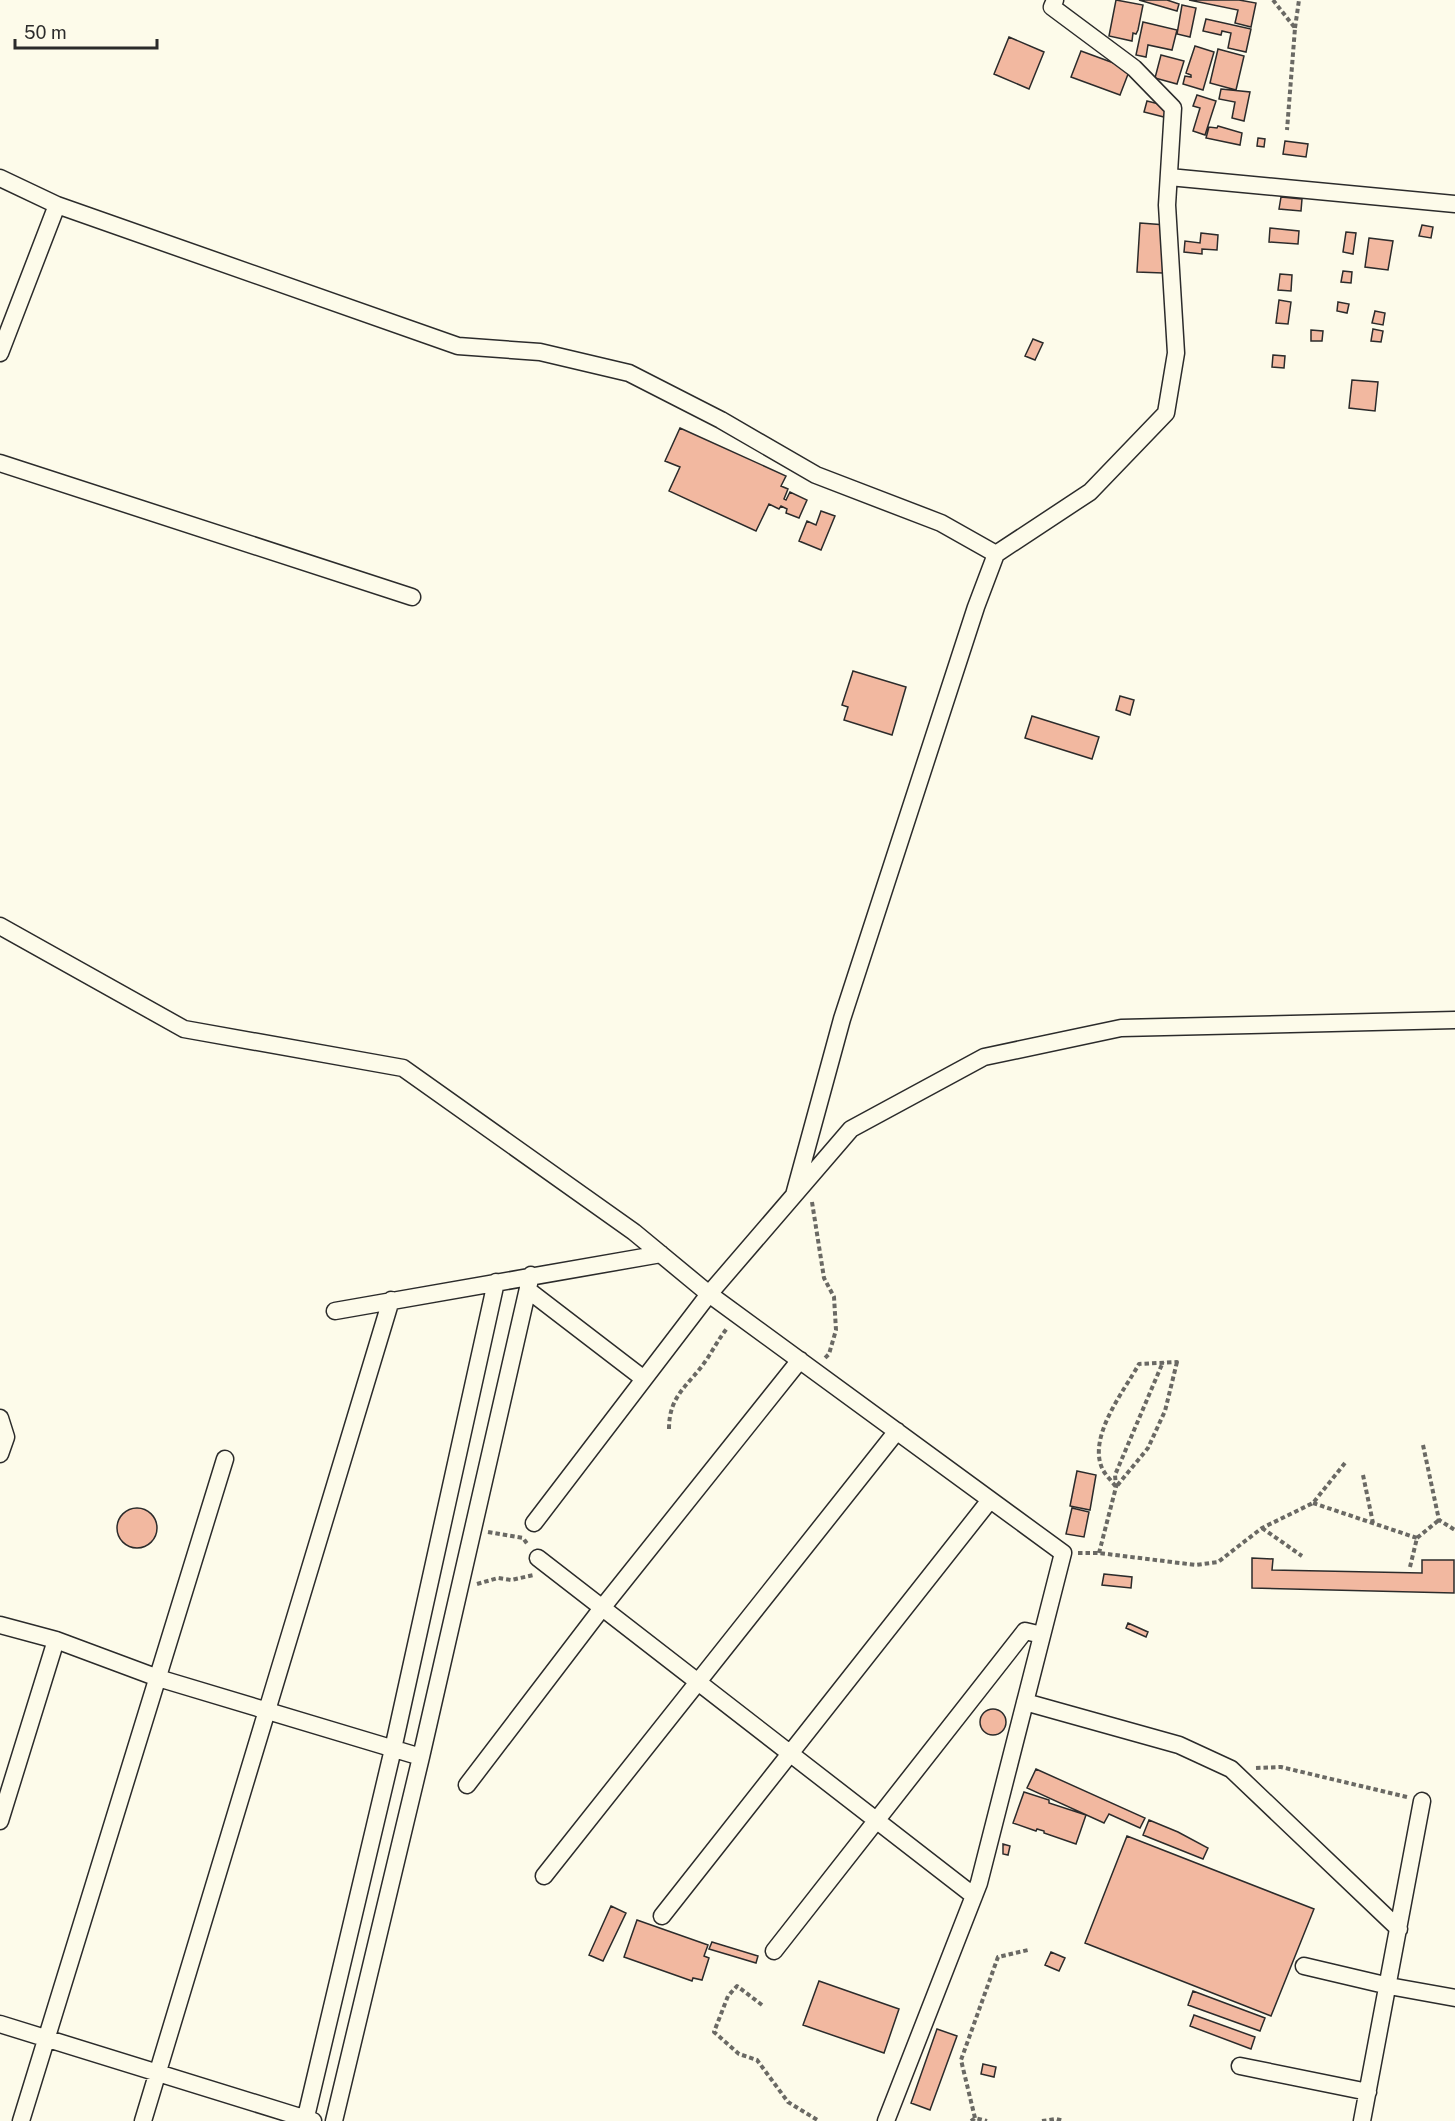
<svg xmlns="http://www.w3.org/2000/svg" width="1455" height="2121" viewBox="0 0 1455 2121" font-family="'Public Sans',sans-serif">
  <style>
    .building { fill: #f2b8a0; stroke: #2b2b2b; stroke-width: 1.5 }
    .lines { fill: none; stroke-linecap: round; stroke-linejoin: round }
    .minor-casing { stroke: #2b2b2b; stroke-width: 19 }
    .path { stroke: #6a6964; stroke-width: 4; stroke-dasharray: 4.5 3; stroke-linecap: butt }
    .minor { stroke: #fdfbea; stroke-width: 16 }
  </style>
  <rect width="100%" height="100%" fill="#fdfbea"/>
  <path class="building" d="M1116 0 1143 5 1138 30 1136 34 1133 33 1132 41 1109 36Z
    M1139 0H1167L1179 4 1177 11Z
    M1189 0H1239L1256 3 1251 27 1235 23 1238 10Z
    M1182 5 1196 8 1190 37 1177 34Z
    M1206 19 1251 29 1246 52 1228 48 1231 33 1222 31 1221 35 1203 31Z
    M1143 22 1177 30 1172 50 1148 45 1146 57 1136 55Z
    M1009 37 1044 52 1029 89 994 74Z
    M1195 46 1214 52 1203 90 1183 84 1185 76 1191 77V75L1186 73Z
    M1218 49 1244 56 1236 90 1210 83Z
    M1081 51 1130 69 1120 95 1071 77Z
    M1161 55 1184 61 1177 84 1155 78Z
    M1221 89 1250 92 1244 121 1232 118 1235 102 1219 99Z
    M1197 95 1216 101 1205 135 1193 131 1200 108 1193 106Z
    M1147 101 1167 106 1164 117 1144 112Z
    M1218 126 1242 133 1240 145 1206 138 1209 127 1217 128Z
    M1258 138 1265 139 1264 147 1257 146Z
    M1285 141 1308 144 1306 157 1283 154Z
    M1281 197 1302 199 1301 211 1279 209Z
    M1140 223 1166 225 1163 273 1137 272Z
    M1422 225 1433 227 1431 238 1419 236Z
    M1270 228 1299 231 1298 244 1269 242Z
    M1346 232 1356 233 1353 254 1343 252Z
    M1201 233 1218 235 1217 250 1202 249V254L1184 252 1185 241 1200 243Z
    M1369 238 1393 241 1388 270 1365 267Z
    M1343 271 1352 272 1351 283 1341 282Z
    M1280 274 1292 275 1291 291 1278 290Z
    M1279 300 1291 302 1288 324 1276 323Z
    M1338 302 1349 304 1347 313 1337 311Z
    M1375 311 1385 313 1383 325 1372 323Z
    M1373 329 1383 331 1381 342 1371 341Z
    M1311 330 1323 331 1322 341H1311Z
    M1033 339 1043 343 1035 360 1025 356Z
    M1273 355 1285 356 1284 368 1272 367Z
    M1352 380 1378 382 1375 411 1349 408Z
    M680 428 786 476 781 486 788 489 784 499 786 500 790 492 807 500 799 518 786 513 787 509 781 506 779 509 769 504 756 531 669 491 680 467 665 461Z
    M821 511 835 516 821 550 799 541 807 521 816 525Z
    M853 671 906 687 892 735 844 720 848 707 842 705Z
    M1120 696 1134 700 1130 715 1116 710Z
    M1032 716 1099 737 1092 759 1025 738Z
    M1077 1471 1096 1475 1090 1510 1070 1506Z
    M1072 1508 1089 1512 1084 1537 1066 1534Z
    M117 1528a20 20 0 1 1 40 0a20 20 0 1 1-40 0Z
    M1252 1558 1273 1559 1272 1570 1422 1573V1560H1454V1593L1252 1588Z
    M1104 1574 1132 1577 1131 1588 1102 1585Z
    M1128 1623 1148 1632 1146 1637 1126 1628Z
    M980 1722a13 13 0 1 1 26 0a13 13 0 1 1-26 0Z
    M1036 1769 1145 1818 1140 1828 1109 1814 1104 1823 1027 1788Z
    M1024 1792 1049 1800V1803L1086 1815 1076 1844 1044 1833V1831L1037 1829 1036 1831 1013 1823Z
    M1149 1820 1178 1832 1208 1848 1203 1859 1143 1835Z
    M1127 1836 1314 1909 1271 2016 1085 1943Z
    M1003 1844 1010 1846 1008 1855 1003 1854Z
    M611 1906 626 1913 603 1961 589 1955Z
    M637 1920 708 1945 704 1956 709 1958 702 1980 693 1978 692 1981 624 1957Z
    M712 1942 758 1956 756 1963 709 1949Z
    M1051 1952 1065 1958 1059 1971 1045 1965Z
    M819 1981 899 2009 884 2053 803 2025Z
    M1193 1991 1265 2018 1260 2031 1188 2005Z
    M1194 2015 1255 2037 1251 2049 1190 2026Z
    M937 2029 957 2036 930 2110 911 2103Z
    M983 2064 996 2067 994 2077 981 2074Z"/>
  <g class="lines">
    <g class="minor-casing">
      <path id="minor" d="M1169 177 1455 204
        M0 178 57 205
        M0 353 57 205 458 346 540 352 629 373 721 420 816 475 941 523 996 554
        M0 463 412 597
        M0 926 184 1029 403 1068 634 1232 709 1294 1063 1553 979 1883 886 2121
        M794 1195 842 1019 976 607 996 554 1090 492 1166 413 1176 353 1167 205 1173 108 1134 68 1052 7 1055 0
        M528 1290 644 1379
        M335 1311 661 1254
        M0 1418 6 1437 0 1454
        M534 1523 709 1294 851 1129 984 1057 1121 1028 1455 1020
        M538 1558 974 1896
        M0 1625 56 1640 158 1678 421 1757
        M1025 1702 1179 1745 1231 1769 1399 1929
        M467 1785 602 1608 800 1360
        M0 1821 56 1640
        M544 1876 897 1431
        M662 1916 990 1500
        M774 1951 1025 1631 1042 1635
        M1304 1966 1389 1986 1455 1998
        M0 2024 313 2121
        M1240 2066 1368 2092
        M21 2121 225 1459
        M143 2121 391 1300
        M305 2121 393 1749 496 1282
        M334 2121 421 1757 531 1275
        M1362 2121 1422 1801"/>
    </g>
    <path class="path" d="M1273 0 1295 28 1287 130
      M1295 28 1299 0
      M812 1202 824 1278 834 1297 836 1330 829 1354 824 1359
      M1177 1362 1165 1411 1148 1448 1116 1487C1112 1481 1105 1475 1102 1468 1088 1436 1124 1391 1139 1364Z
      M669 1429C669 1394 689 1386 707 1359 714 1348 720 1337 728 1327
      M1423 1445 1439 1520 1455 1530
      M1363 1475 1373 1523
      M1313 1503 1417 1538
      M1262 1528 1302 1556
      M488 1532 523 1538 528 1545
      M1078 1553H1099L1196 1565 1218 1562 1262 1528 1313 1503 1345 1463
      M1099 1553 1116 1487 1115 1475 1163 1362
      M1410 1567 1417 1538 1439 1520
      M477 1584 498 1578 511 1580 534 1575
      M1256 1768 1281 1767 1407 1797
      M762 2005 737 1986 728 1996 714 2032 739 2054 757 2060 788 2102 819 2121
      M975 2118 961 2060 998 1957 1028 1950
      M971 2121 975 2118 987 2121
      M1042 2121 1056 2119 1064 2121"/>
    <use href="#minor" class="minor"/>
  </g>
  <path d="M15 39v9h142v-9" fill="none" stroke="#2b2b2b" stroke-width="3"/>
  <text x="24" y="39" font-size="18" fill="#2b2b2b" stroke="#fdfbea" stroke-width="4.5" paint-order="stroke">50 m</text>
</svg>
